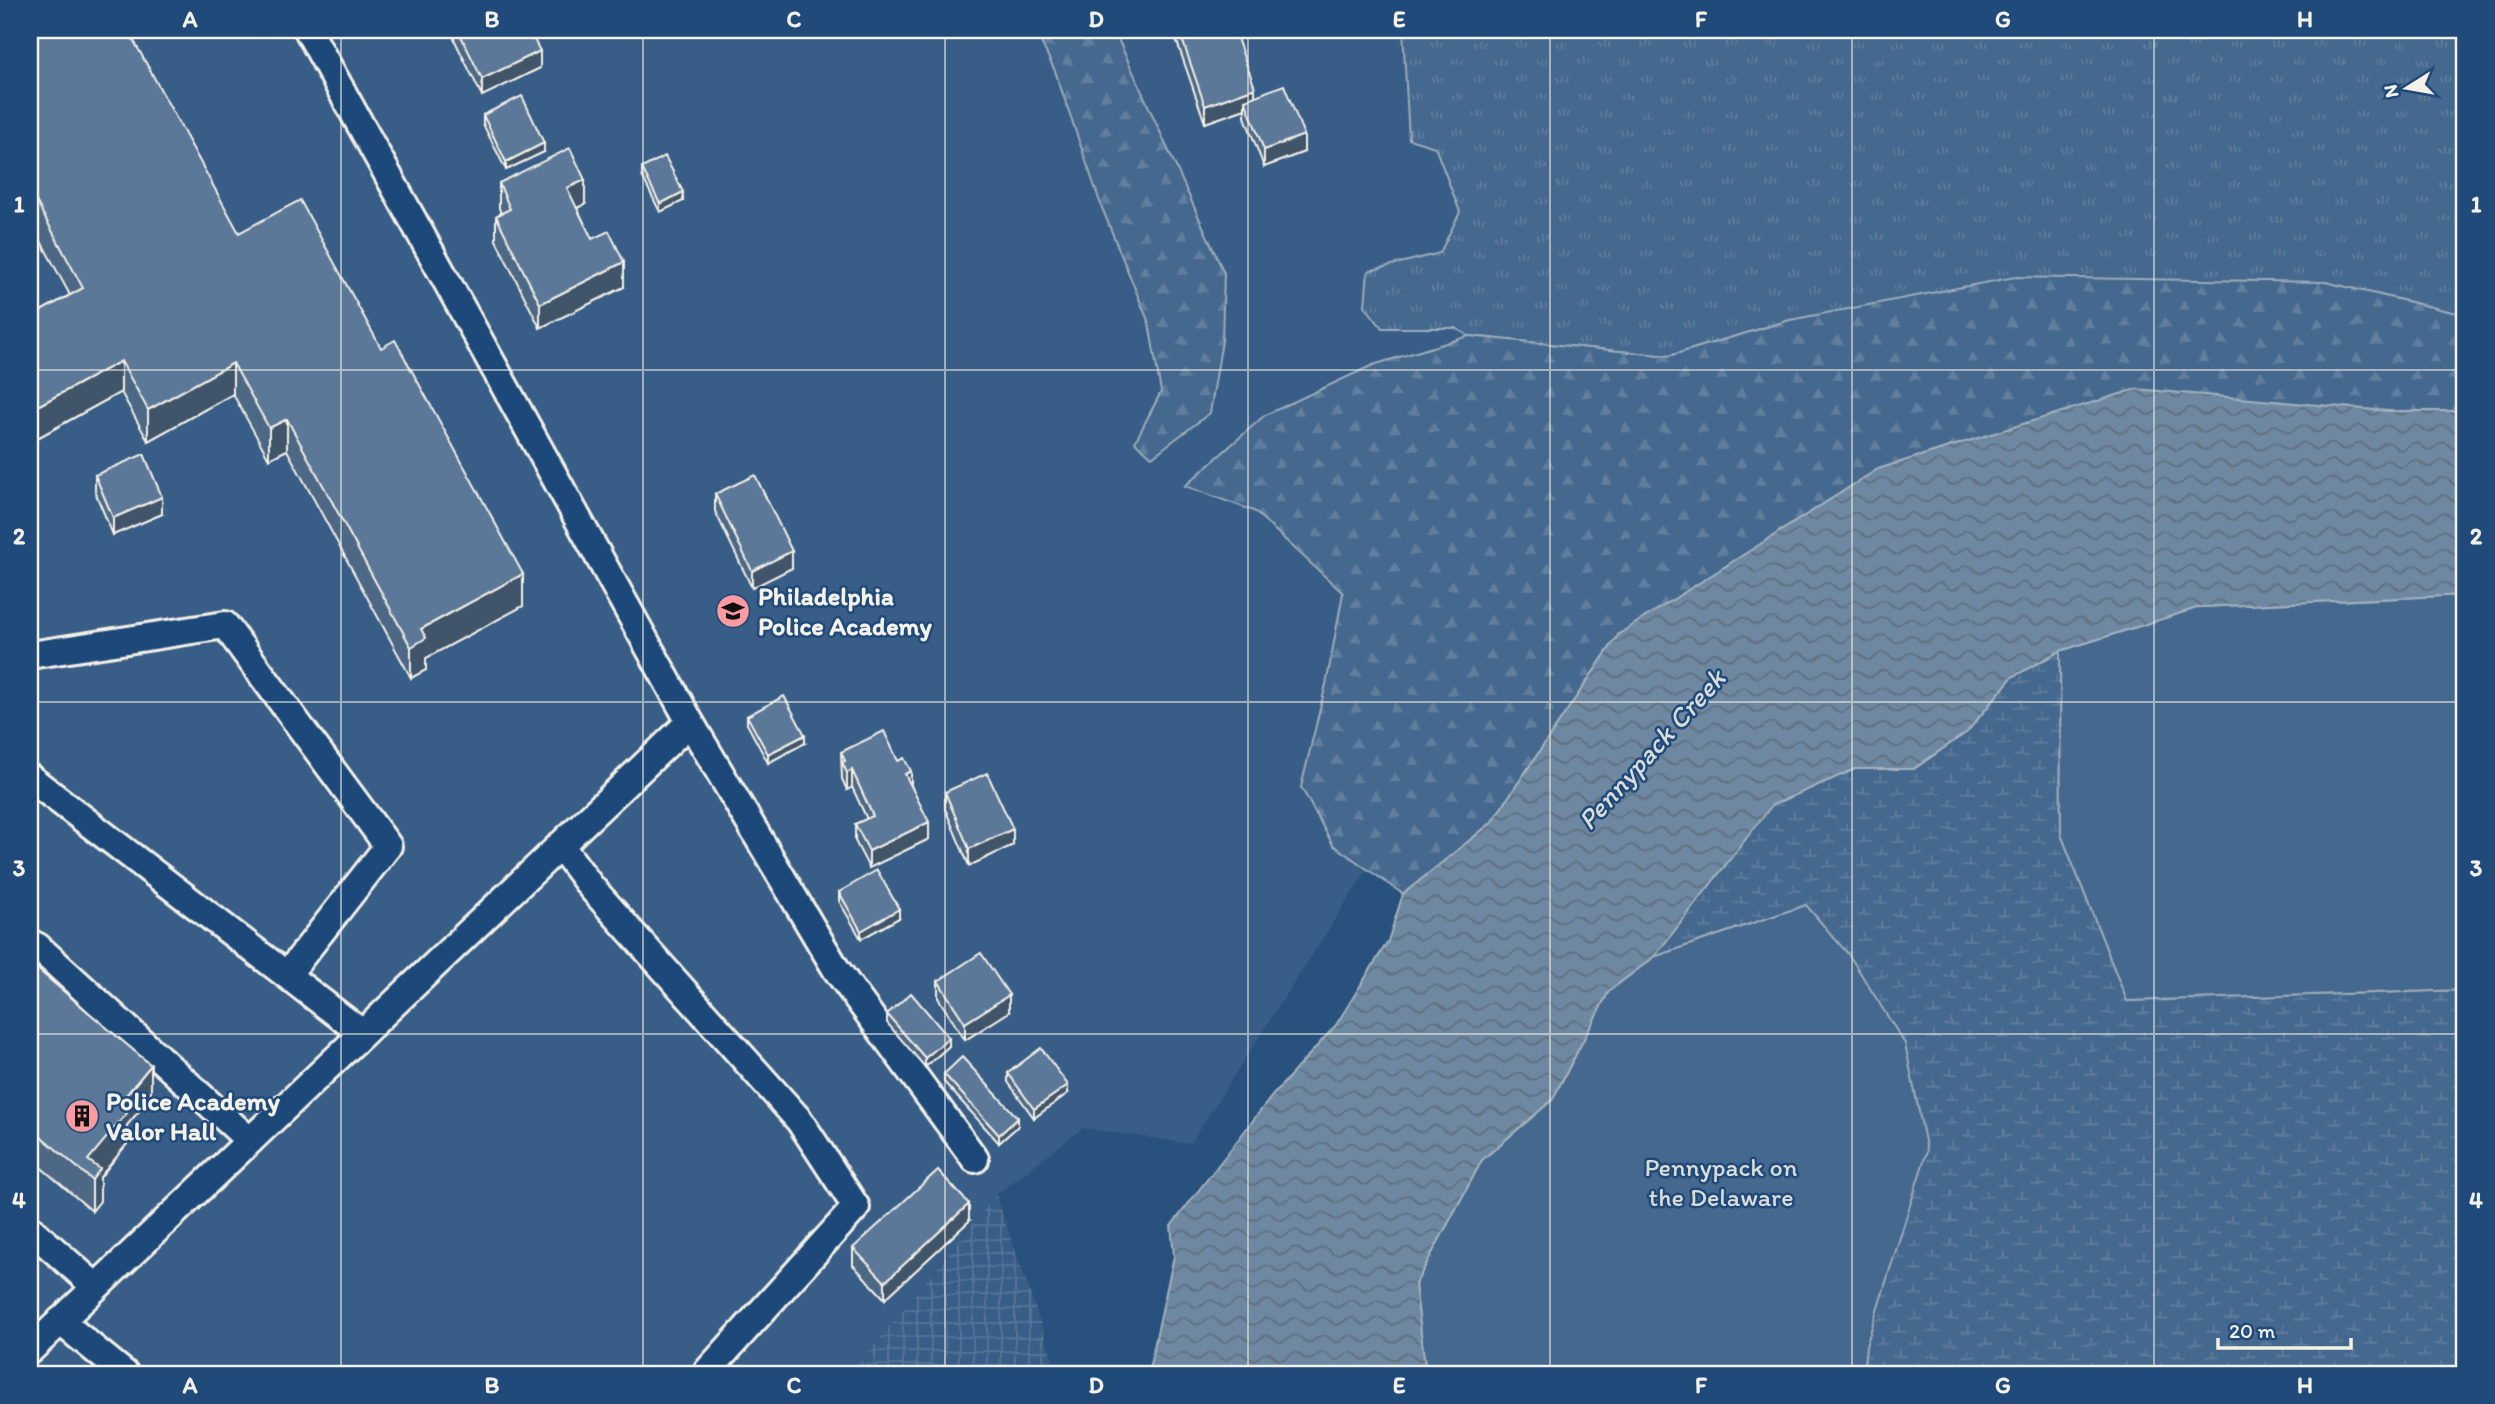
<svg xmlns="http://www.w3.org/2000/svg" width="2495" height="1404" viewBox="0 0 2495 1404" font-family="Itim,sans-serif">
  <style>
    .built { fill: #375d86 }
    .industrial { fill: url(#industrial-grid) }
    .grass { fill: url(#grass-tufts); stroke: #9cacbb; stroke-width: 2 }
    .forest { fill: url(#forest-firs); stroke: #9cacbb; stroke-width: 2 }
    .wetland { fill: url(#wetland-marsh); stroke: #9cacbb; stroke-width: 2 }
    .park { fill: #45688e; stroke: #9cacbb; stroke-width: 2 }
    .water { fill: url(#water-waves); stroke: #a4b2be; stroke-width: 2 }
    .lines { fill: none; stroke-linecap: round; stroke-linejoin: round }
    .lane-casing { stroke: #f4f1e8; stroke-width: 32 }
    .lane { stroke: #1f4a7a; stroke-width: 26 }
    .wall { fill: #4e6784; stroke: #f4f1e8; stroke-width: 2 }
    .shaded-wall { fill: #40546b; stroke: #f4f1e8; stroke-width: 2 }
    .building { fill: #5b7899; stroke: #f4f1e8; stroke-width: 2 }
    .grid { fill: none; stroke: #f4f1e8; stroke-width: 2; stroke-opacity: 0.55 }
    .labels { text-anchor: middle; stroke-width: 5; stroke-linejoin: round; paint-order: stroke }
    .poi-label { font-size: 26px; font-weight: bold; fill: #f4f1e8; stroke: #1f4a7a; text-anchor: start }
    .park-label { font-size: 26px; fill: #dadcda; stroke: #1f4a7a }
    .water-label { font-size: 28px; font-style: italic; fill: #d9dcda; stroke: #1f4a7a }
    .neatline { fill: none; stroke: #f4f1e8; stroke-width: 2.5 }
    .grid-label { font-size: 23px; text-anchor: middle; font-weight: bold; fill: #f4f1e8 }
  </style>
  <defs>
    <pattern id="industrial-grid" width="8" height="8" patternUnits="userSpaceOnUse" patternTransform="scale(1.75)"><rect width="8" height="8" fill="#375d86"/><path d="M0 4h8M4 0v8" fill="none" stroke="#557597"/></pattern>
    <pattern id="grass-tufts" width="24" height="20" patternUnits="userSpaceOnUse" patternTransform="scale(1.75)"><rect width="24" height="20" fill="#45688e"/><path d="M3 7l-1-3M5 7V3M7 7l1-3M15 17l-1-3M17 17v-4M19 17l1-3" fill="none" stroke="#607e9e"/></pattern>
    <pattern id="forest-firs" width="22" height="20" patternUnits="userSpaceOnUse" patternTransform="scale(1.75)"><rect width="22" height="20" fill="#45688e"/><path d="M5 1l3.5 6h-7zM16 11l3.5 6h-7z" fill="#607e9e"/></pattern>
    <pattern id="wetland-marsh" width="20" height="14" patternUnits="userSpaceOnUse" patternTransform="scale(1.75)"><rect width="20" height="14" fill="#45688e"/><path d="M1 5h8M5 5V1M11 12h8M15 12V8" fill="none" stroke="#607e9e"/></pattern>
    <pattern id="water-waves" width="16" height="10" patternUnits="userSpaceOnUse" patternTransform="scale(1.75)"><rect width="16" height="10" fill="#6e88a2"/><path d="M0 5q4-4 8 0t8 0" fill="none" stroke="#5f6e7d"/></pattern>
  </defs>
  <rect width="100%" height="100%" fill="#28517e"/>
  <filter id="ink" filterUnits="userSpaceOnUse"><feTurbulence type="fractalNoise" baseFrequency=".0143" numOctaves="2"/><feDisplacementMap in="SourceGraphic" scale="14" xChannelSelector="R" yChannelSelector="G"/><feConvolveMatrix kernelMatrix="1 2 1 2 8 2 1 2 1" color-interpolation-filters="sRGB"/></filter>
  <g filter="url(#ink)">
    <path class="built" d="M30 30H257L262 38 282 30H1608L1696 390 1427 777 1190 1144 1083 1128 996 1195 851 1374H30Z"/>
    <path class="industrial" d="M996 1195 1058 1374H851Z"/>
    <path class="grass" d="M1403 30H2465V315L2325 282 1790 320 1669 356 1469 336 1455 328H1382L1365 306 1368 271 1440 253 1460 212 1435 147 1409 139Z"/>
    <path class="forest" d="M1035 30H1114L1224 273 1222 341 1210 413 1152 457 1135 442 1161 392 1149 323 1102 208 1055 71Z
      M2015 277 2325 282 2465 315V411H2388L1619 634 1491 823 1403 894 1333 845 1301 787 1327 680 1343 593 1254 511 1185 486 1265 415 1373 365 1469 336 1669 356 1790 320Z"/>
    <path class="wetland" d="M2060 651 2061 834 2127 1001 2465 990V1374H1863L1866 1346 1806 905 1654 957 1772 805 1855 769H1914L1967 732 2012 677Z"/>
    <path class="park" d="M2465 595V990L2127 1001 2061 834 2060 651 2200 607Z
      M1806 905 1849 955 1905 1044 1927 1151 1866 1346 1863 1374H1426L1415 1285 1482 1160 1552 1100 1609 991 1654 957Z"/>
    <path class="water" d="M2136 389 2388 411H2465V595L2200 607 2060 651 2012 677 1967 732 1913 769H1855L1772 805 1654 957 1609 991 1552 1100 1482 1160 1415 1285 1426 1374H1148L1174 1256 1171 1226 1272 1096 1336 1025 1388 941 1403 894 1491 823 1619 634 1878 469Z"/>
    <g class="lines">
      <g class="lane-casing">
        <path id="lane" d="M308 30 690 722 836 969 975 1159
          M30 655 225 625 388 846 287 975
          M30 778 362 1033
          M560 845 591 887 799 1120 856 1207 705 1374
          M30 943 38 947 250 1141
          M30 1229 96 1287
          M60 1321 125 1374
          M30 1350 690 722"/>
      </g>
      <use href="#lane" class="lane"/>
    </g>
    <path class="wall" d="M30 30 239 233 523 606 426 658V670L411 678 287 450 269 459 233 394 148 441 121 392 30 442V317L70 295 30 221Z
      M454 30H529L540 68 482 96 454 39Z
      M1173 30H1234L1255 96 1304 152 1264 167 1245 117V109L1205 123Z
      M483 115 544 152 506 170 483 124Z
      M642 168 683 201 660 212 642 176Z
      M499 183 585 204 577 208 592 239 624 287 540 328 496 240V216L501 213 499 208Z
      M95 475 162 514 113 535 95 492Z
      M715 494 792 568 752 588 715 511Z
      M747 716 805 743 768 763 747 724Z
      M841 752 898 761 911 785 929 839 869 868 855 841V824L867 819 852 787 847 790 842 779Z
      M945 792 1013 845 969 866 945 809Z
      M839 892 899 918 861 939 839 901Z
      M30 963 151 1097 127 1125V1144L100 1177V1201L92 1211 30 1158Z
      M938 981 1009 1012 965 1040 938 998Z
      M887 1014 949 1046 925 1067 887 1023Z
      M1008 1073 1068 1093 1034 1118 1008 1082Z
      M944 1074 1018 1126 999 1143 944 1082Z
      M969 1221 885 1299 853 1265V1248Z"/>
    <path class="shaded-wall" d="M540 51V68L482 96V79Z
      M1255 88V105L1245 100V109L1205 123V106Z
      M1304 135V152L1264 167V150Z
      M544 143V152L506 170V162Z
      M585 180V204L567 213V188Z
      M683 192V201L660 212V204Z
      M624 262V287L540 328V304Z
      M121 361V392L30 442V410Z
      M233 363V394L148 441V410Z
      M287 419V450L269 459V428Z
      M162 497V514L113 535V518Z
      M792 551V568L752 588V571Z
      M523 574V606L426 658V670L411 678V647L421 629Z
      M805 735V743L768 763V754Z
      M852 770V787L847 790V773Z
      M911 771V788L905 774Z
      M929 822V839L869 868V851Z
      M1013 829V845L969 866V849Z
      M899 909V918L861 939V931Z
      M1009 995V1012L965 1040V1023Z
      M949 1038V1046L925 1067V1058Z
      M151 1065V1097L127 1125V1144L100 1177V1201L92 1211V1180L88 1160 118 1105Z
      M1068 1085V1093L1034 1118V1109Z
      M1018 1118V1126L999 1143V1135Z
      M969 1204V1221L885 1299V1282Z"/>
    <path class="building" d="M30 30H128L239 233 300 200 381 348 395 340 523 574 421 629 426 638 411 647 287 419 269 428 233 363 148 410 121 361 30 410V317L83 288 30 190Z
      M458 30H529L540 51 482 79Z
      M1179 30H1234L1255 88 1205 106Z
      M1284 85 1304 135 1264 150 1245 100Z
      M522 96 544 143 506 162 483 115Z
      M570 148 585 180 567 188 592 239 609 231 624 262 540 304 496 216 510 209 499 183Z
      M665 156 683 192 660 204 642 168Z
      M144 454 162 497 113 518 95 475Z
      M755 475 792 551 752 571 715 494Z
      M784 696 805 735 768 754 747 716Z
      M884 731 898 761 904 758 911 771 905 774 929 822 869 851 855 824 873 816 852 770 847 773 842 762 845 761 841 752Z
      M987 773 1013 829 969 849 945 792Z
      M877 870 899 909 861 931 839 892Z
      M981 953 1009 995 965 1023 938 981Z
      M30 963 151 1065 118 1105 127 1113 88 1160 100 1169 92 1180 30 1127Z
      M911 993 949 1038 925 1058 887 1014Z
      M1041 1048 1068 1085 1034 1109 1008 1073Z
      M962 1057 1018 1118 999 1135 944 1074Z
      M938 1170 969 1204 885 1282 853 1248Z"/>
  </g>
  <path class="grid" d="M341 30V1374M643 30V1374M945 30V1374M1248 30V1374M1550 30V1374M1852 30V1374M2154 30V1374M30 370H2465M30 702H2465M30 1034H2465"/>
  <defs>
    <g id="university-disc" transform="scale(1.75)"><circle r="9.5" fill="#ff9aa2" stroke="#1f4a7a"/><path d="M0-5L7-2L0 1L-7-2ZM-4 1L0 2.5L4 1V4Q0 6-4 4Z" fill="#111"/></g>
    <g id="building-disc" transform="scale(1.75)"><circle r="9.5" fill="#ff9aa2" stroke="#1f4a7a"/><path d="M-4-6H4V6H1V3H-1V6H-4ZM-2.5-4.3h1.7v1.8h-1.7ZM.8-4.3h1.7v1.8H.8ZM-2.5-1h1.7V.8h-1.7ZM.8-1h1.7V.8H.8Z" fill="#111"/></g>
  </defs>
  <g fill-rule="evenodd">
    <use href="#university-disc" x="733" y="611"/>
    <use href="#building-disc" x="82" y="1116"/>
  </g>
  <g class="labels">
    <g class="poi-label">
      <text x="758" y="605">Philadelphia<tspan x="758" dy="30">Police Academy</tspan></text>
      <text x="106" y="1110">Police Academy<tspan x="106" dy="30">Valor Hall</tspan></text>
    </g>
    <g class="park-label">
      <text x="1721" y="1176">Pennypack on<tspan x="1721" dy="30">the Delaware</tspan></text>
    </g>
    <g class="water-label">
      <text transform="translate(1651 749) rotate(-48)" y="10">Pennypack Creek</text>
    </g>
  </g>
  <rect width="2495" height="1404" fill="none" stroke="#1f4a7a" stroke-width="77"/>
  <g transform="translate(2407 88) rotate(259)" stroke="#1f4a7a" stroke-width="5" paint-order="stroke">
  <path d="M0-5L12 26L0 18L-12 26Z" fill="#f4f1e8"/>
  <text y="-10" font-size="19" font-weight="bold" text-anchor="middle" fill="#f4f1e8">N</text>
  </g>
  <path d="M2218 1338v10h133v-10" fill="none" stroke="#f4f1e8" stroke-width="3.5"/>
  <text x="2229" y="1338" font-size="21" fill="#f4f1e8" stroke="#1f4a7a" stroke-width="5" paint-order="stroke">20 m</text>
  <rect x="38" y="38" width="2418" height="1328" class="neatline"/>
  <g class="grid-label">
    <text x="190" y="27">A</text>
    <text x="492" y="27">B</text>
    <text x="794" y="27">C</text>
    <text x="1096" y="27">D</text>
    <text x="1399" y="27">E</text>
    <text x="1701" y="27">F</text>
    <text x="2003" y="27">G</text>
    <text x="2305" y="27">H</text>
    <text x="19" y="212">1</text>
    <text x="2476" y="212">1</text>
    <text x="19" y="544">2</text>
    <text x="2476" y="544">2</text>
    <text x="19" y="876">3</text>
    <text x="2476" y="876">3</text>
    <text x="19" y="1208">4</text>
    <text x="2476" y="1208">4</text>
    <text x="190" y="1393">A</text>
    <text x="492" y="1393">B</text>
    <text x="794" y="1393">C</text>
    <text x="1096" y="1393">D</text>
    <text x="1399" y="1393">E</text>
    <text x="1701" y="1393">F</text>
    <text x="2003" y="1393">G</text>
    <text x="2305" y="1393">H</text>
  </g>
</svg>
